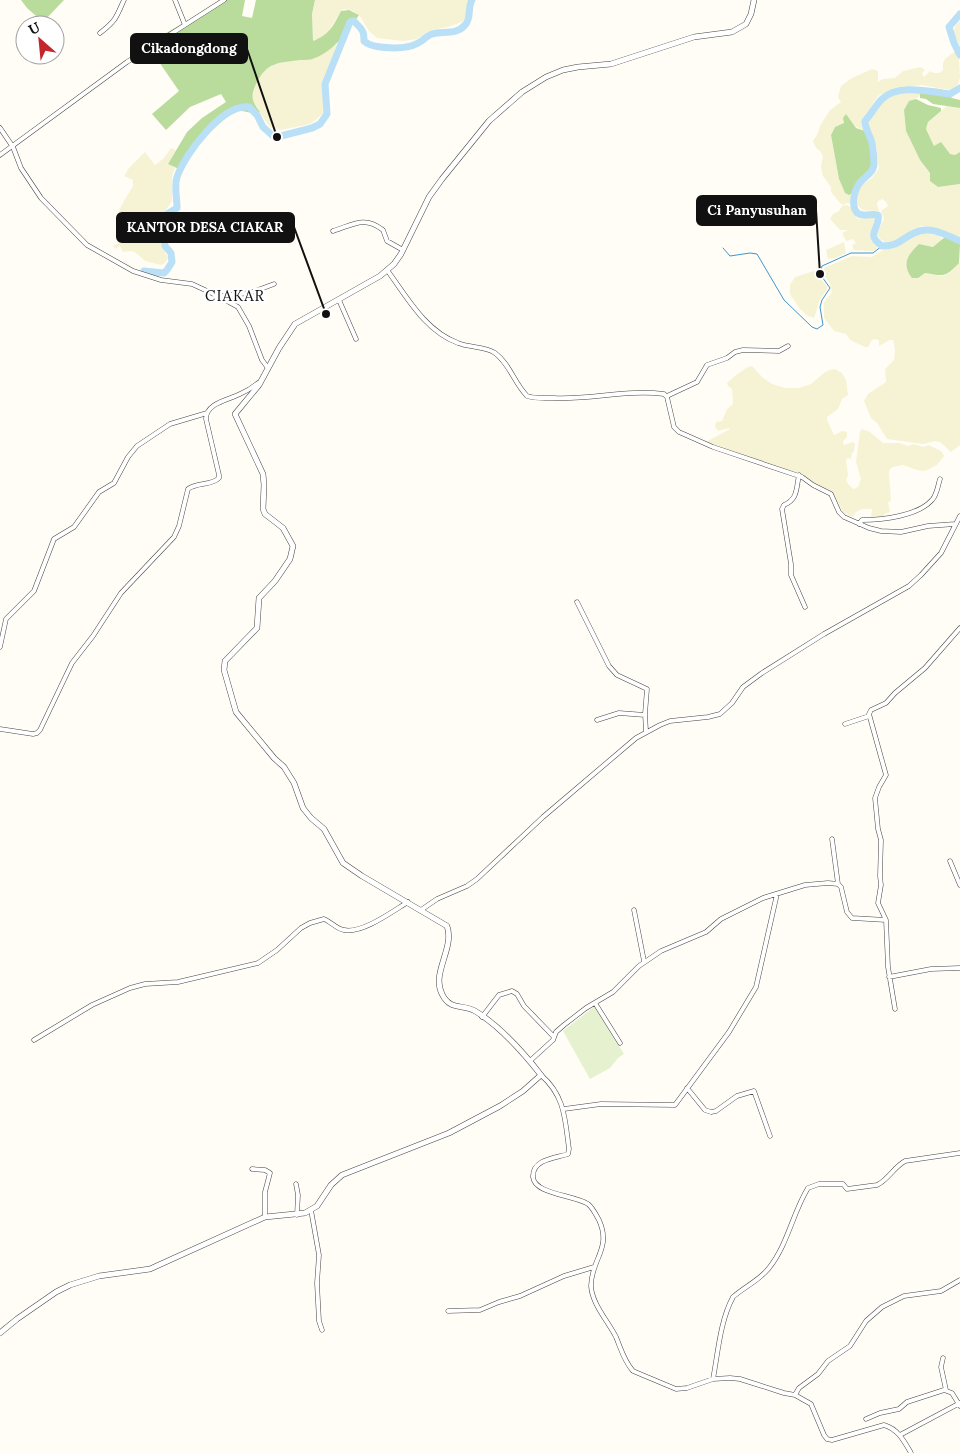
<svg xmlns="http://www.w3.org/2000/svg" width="960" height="1453" viewBox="0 0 960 1453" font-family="Lora,serif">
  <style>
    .farmland { fill: #f6f3d4 }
    .forest { fill: #b9dc9c }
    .pitch { fill: #e6f2cf }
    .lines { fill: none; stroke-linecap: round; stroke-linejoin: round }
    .stream { stroke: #3f96cf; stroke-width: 1 }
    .river { stroke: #b9e0f7; stroke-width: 7 }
    .minor-casing { stroke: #444; stroke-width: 5 }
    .tertiary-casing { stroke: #444; stroke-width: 6 }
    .minor { stroke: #fff; stroke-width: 4 }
    .tertiary { stroke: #fff; stroke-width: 5 }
    .labels { text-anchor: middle; stroke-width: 5; stroke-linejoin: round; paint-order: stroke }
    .quarter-label { font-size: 15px; letter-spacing: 1px; fill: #111; stroke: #fff }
    .leader { fill: none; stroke: #111; stroke-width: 2 }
    .callout-dot { fill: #111; stroke: #fff; stroke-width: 2 }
    .callout { fill: #111; stroke: #111; stroke-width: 2 }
    .callout-label { font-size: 14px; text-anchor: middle; font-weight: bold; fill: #fff }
  </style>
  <rect width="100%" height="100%" fill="#fffdf5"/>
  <path class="farmland" d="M315 0H469L466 17 462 22 448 27 431 30 417 39 403 41 377 38 369 31 359 15 353 11 344 9 341 11 328 32 323 36 313 41 312 14Z
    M960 21V46L953 33 956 25Z
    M337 44 325 78 323 114 310 124 301 126 280 130 270 127 253 103 251 96 254 86 264 69 275 64 325 52Z
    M954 52H957L959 59 960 77 958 84 953 89 950 90 921 85 890 90 878 96 863 118 862 124 865 131 844 121 843 124 835 127 831 135 839 179 845 193H854L853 204 846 203 844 205 840 203 831 192V187L823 176 821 166 823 156 820 151 816 148 813 141 817 135 820 126 830 110 841 102 838 97 841 86 852 78 872 69 878 71V82L883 79 895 78 903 71 921 67 925 70 922 73 924 77 930 71 934 73H939L943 70V63L945 59Z
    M918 92 921 94 919 97 909 102 904 110 906 131 920 160 930 173 938 187 960 184V238L937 228 921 226 913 229 907 235 897 241 885 242 880 239 877 234 884 219 881 211 888 206 886 202 883 199 878 201 877 204 879 211 862 210 857 204 858 192 861 185 872 178 879 168 877 154V149L869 128V121L881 104 889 97 894 95Z
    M947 106 960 108V152L955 155 950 154 937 145 934 146 926 129 928 122Z
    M171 148 176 150 168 164 175 167 172 177V201L161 217 159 231 160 242 168 258 165 263 161 265 145 261 135 252 131 251 123 252 120 246 115 249 113 246 126 239 123 234 129 228 124 224 126 221 118 215 121 206 133 186V180L124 176 129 168 145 152 155 165 164 158Z
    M847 205 851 207 857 218 860 219 871 216 876 217 870 235 871 240 877 247V249L874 251 854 250 852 245 856 243 853 239 846 241 842 233 848 230H840L830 219 833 214 839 211 842 206Z
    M920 233 938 235 942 239 939 244 933 247 919 244 911 252 906 264 910 275 916 278 925 273 943 276 951 272 960 262V445L951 452 940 442 935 441 923 444 887 439 877 423 871 418 864 401 868 394 886 382 885 369 894 360 895 350 893 340H890L879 346V340L874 339 872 340 868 347H865L850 340 846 334 834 331 824 318V302L832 292 830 284 824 275V268L852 256 872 257 886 248 900 245 912 236Z
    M844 242 846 253 836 258 828 259 826 250Z
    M814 271H817L820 278 827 286V290L820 299 814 318 808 316 800 309 790 294V285L795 277Z
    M752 366 763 378 772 384 785 388H799L811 384 825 372 830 370 835 369 842 373 846 380 848 395 842 399 838 409 827 417V420L834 435 842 431 847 432V437L843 441 844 445 853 442 855 444 854 451 852 453 851 459 848 458 846 460 848 475 846 480 848 484 853 489 858 487 861 479 856 462 860 432 862 429 870 432 883 443H899L908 446 914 444 923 447 929 445 941 451 944 456 937 465 925 471 917 470 903 465 893 467 890 469 889 473 891 501 888 502 890 512 884 514 885 517H871L872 509H862L856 512 853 517 843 512 831 491 814 484 803 475 798 472H789L706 442 730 429 729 428 718 431 715 427 716 422 722 421 727 409 733 404 732 389 728 386 727 383 736 375 748 367Z"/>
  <path class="forest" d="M21 0H64L43 22 27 8Z
    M223 0H245L242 16 252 18 256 0H315L312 14 313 41C330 34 333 26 341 11L349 10 359 15C347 32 335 50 315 58 311 60 305 60 300 60 277 63 267 62 256 84 250 96 252 102 260 112L252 113 237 110C214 125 196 147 179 169L168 164 187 132 202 118 226 102 221 94 190 107 166 130 152 114 179 91 148 46 166 33Z
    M925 88 941 89 952 98 960 100V108L933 104 926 99 920 98V93Z
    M916 99 928 105 941 108V111L928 122 926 129 934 146 941 142 950 154 955 155 960 152V184L938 187 930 181V173L920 160 906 131 904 110 909 101Z
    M846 114 856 128 865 131 872 139 876 148V158L873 162V167L866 175 857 182 853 193 849 195 845 193 839 179 831 135 835 127 844 123 843 118Z
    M945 237 960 244 959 263C945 278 944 276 925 273L918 278H912C901 264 908 254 919 244L933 247Z"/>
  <path class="pitch" d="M595 1006 624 1054 618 1058 610 1068 590 1079 563 1031Z"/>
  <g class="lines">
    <path class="stream" d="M723 248 730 256 750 253 757 254 784 300 812 327 817 329 823 325 820 307 822 300 830 288 820 274 822 266 851 253H873L882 246"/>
    <path class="river" d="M960 14 949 27 954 43 960 55
      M960 88 950 94C931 92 898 83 882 99 876 105 871 114 865 121 865 129 870 135 872 143 873 149 874 157 874 163 874 174 864 176 859 184 854 191 850 209 859 214 865 217 872 213 878 215 881 229 864 234 882 246 899 246 901 239 914 233 930 225 946 235 960 241
      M144 271 164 273 167 270 172 262 171 253 165 246 162 222 167 214 177 208C177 198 174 186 177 177 185 154 222 104 249 107L257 115 263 127 273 136 277 137 312 128 320 124 327 114 325 84 350 22 354 21C361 29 364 29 364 41 372 49 405 50 416 44 422 42 426 36 432 34 443 31 457 35 465 25 472 18 467 8 472 0"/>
    <g class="minor-casing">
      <path id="minor" d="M175 0 185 25
        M100 33C117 20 116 17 124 0
        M0 128 13 147 21 168 41 198 87 245 133 271 161 280 192 284 218 296 238 307 249 326 262 360 268 368
        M0 155 127 62 224 0
        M333 231C353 225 364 215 383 230L387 241 403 250
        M387 270C407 297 425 331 458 343 470 348 485 346 495 353 510 364 514 383 527 396 536 399 545 398 554 398 590 400 628 389 664 394L667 397 674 427 679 432 713 447 802 477 813 485 831 494 839 512 844 517 869 528 881 531 901 532 928 526 955 524
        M218 296 250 293 274 284
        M339 300 356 339
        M667 396 697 382 707 365 727 358 735 352 743 350 779 351 788 346
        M799 475C796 489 798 499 784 505L782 509 791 564V575L805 607
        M859 524 862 520C882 520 918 516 932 500 937 495 938 485 940 479
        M577 602 609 666 617 675 647 689 645 714 646 731
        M0 647 6 619 34 591 54 539 74 527 99 492 114 483 128 457 137 446 170 424 207 413
        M597 720 619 713 645 715
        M845 724 869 716
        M0 729 33 734 37 733 40 730 72 663 93 636 121 593 174 537 179 526 188 489C197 482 211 486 219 478V475L206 419C206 403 228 400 240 394 247 391 252 388 258 383
        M832 839 838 884
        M950 861 960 885
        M421 910 437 899 467 886 477 879 543 817 636 738 660 725 670 721 708 717 720 714 732 703 743 687 762 673 824 634 909 586 921 575 941 553 960 516
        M634 910 644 961
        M889 977 931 969 960 968
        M595 1003 620 1043
        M895 1009 888 967 886 920 878 903 881 885 880 876 881 840 878 829 875 798 879 787 886 775 869 714 871 710 886 703 895 693 925 668 960 628
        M482 1017 499 995 512 991 517 994 524 1006 554 1037
        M34 1040 92 1005 130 988 145 984 178 982 258 963 277 950 301 928 310 923 324 919C331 922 337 929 344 930 362 934 393 911 408 902
        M531 1060 553 1040 556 1032 564 1025 586 1008 613 992 639 966 661 951 706 932 721 919 763 898 805 885 828 883 838 884 841 887 847 912 852 918 886 920
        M541 1075C565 1096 565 1119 569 1149L568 1154C556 1158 532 1159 533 1177 534 1194 574 1195 588 1204 593 1208 596 1215 599 1220 612 1249 591 1259 591 1286 592 1304 608 1321 616 1337 621 1349 624 1361 633 1371L676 1389 687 1388 713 1379 730 1378 740 1379 784 1393 795 1395 811 1404 824 1435 827 1439 832 1440 884 1425C898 1429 904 1441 911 1453
        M687 1088 705 1110 711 1112 716 1111 737 1096 754 1091 770 1136
        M564 1109 601 1104 675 1105 729 1032 756 987 777 894
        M252 1169 265 1170 270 1173 265 1192V1217
        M296 1184 298 1195 297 1215
        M311 1210 319 1255 317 1283 319 1321 322 1330
        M448 1311 480 1310 499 1302 520 1296 564 1276 594 1267
        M943 1358 941 1367 946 1390
        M713 1379C718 1353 720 1321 733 1297 744 1287 760 1280 769 1268 788 1244 793 1212 808 1188L819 1184H843L847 1189 877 1185C888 1180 894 1167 905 1161L960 1153
        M795 1395 799 1388 818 1374 828 1361 850 1346 866 1321 882 1307 904 1296 941 1291 960 1280
        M866 1419 880 1413 899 1409 907 1402 944 1390 952 1393 960 1406
        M900 1435 960 1403"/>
    </g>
    <g class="tertiary-casing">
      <path id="tertiary" d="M0 1333 17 1319 56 1292 70 1285 99 1276 150 1269 265 1217 305 1213 317 1206 331 1185 342 1175 449 1133 500 1106 523 1091 541 1075C523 1052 500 1026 475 1011 463 1004 450 1011 442 994 431 973 455 948 447 926L362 876 343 863 324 829 311 818 303 808 294 783 284 767 274 758 236 712 224 670 225 661 257 628 259 598 275 581 290 559 293 546 283 528 265 514 263 509 264 485 263 474 235 414 259 385 279 348 295 324 380 276 394 264 401 254 429 197 442 179 489 121 522 92 546 77 563 70 578 67 611 64 694 37 732 32 746 24 751 14 754 0"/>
    </g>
    <use href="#minor" class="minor"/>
    <use href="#tertiary" class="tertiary"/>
  </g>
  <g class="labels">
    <g class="quarter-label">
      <text x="235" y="301">CIAKAR</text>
    </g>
  </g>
  <path class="leader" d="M277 137L247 49M820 274L816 210M326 314L294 227"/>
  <g class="callout-dot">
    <circle cx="277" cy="137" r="5"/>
    <circle cx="820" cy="274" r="5"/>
    <circle cx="326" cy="314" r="5"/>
  </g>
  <g class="callout">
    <rect x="131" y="34" width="116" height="29" rx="5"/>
    <rect x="697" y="196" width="119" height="29" rx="5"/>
    <rect x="117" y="213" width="177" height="29" rx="5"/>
  </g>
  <g class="callout-label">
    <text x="189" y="53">Cikadongdong</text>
    <text x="757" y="215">Ci Panyusuhan</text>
    <text x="205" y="232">KANTOR DESA CIAKAR</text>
  </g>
  <g transform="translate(40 40) rotate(333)"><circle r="24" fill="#ffffff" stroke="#a0a0a0"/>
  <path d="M0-4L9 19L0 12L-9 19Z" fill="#c4262e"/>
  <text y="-8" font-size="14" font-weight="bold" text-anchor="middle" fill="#111111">U</text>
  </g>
</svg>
